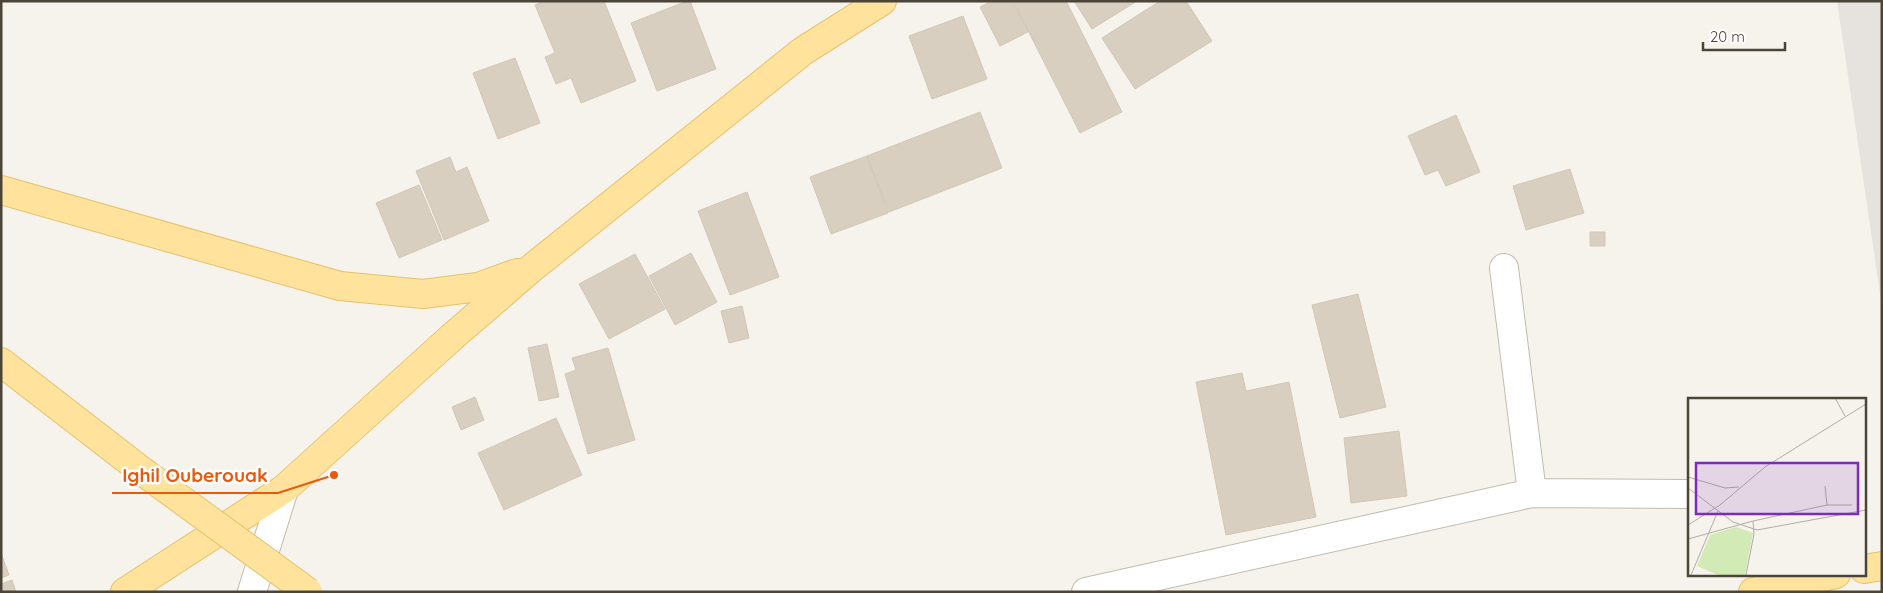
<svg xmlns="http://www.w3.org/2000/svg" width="1883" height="593" viewBox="0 0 1883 593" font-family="Quicksand,sans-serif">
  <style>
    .industrial { fill: #e6e2dd }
    .building { fill: #d8cfc1; stroke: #d3c7b4 }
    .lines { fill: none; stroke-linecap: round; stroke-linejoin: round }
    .minor-casing { stroke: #c2bbae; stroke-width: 30 }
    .primary-casing { stroke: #e6c16a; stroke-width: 30 }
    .minor { stroke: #fff; stroke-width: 28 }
    .primary { stroke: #ffe39c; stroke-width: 28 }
    .primary-bridge-casing { stroke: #e6c16a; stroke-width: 30; stroke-linecap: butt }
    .primary-bridge { stroke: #ffe39c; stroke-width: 28 }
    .inset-road { fill: none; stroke: #b2ada4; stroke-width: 1 }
    .view { fill: #7b2cbf; fill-opacity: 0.15; stroke: #7b2cbf; stroke-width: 2.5 }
    .inset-edge { fill: none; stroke: #4b4439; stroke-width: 2.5 }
    .leader { fill: none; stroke: #e8590c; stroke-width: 2 }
    .callout-dot { fill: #e8590c; stroke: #fff; stroke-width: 2 }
    .callout-label { font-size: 19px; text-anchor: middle; font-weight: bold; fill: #e8590c; stroke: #fff; stroke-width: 5; stroke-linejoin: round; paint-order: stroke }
  </style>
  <rect width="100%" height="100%" fill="#f6f3ec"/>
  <path class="industrial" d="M1837 1H1882V307Z"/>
  <path class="building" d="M545 1H604L636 81 581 103 571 78 556 84 545 57 555 53 535 5Z
    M687 1H690L716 69 657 91 631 23Z
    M992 1H1012L1028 32 1000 46 980 7Z
    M1013 1H1066L1122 112 1080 133Z
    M1074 1H1137L1092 29Z
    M1160 1H1186L1212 41 1135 89 1102 38Z
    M963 16 987 79 932 99 909 36Z
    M515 58 540 123 498 139 473 73Z
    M980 112 1002 168 889 212 867 156Z
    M1456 115 1480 172 1446 186 1438 170 1425 175 1408 136Z
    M867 156 888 213 831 234 810 177Z
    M450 157 456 172 467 167 489 221 444 240 416 171Z
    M1570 169 1584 213 1526 230 1513 186Z
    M419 185 442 240 399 258 376 203Z
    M747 192 779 277 730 295 698 211Z
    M1590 232H1605V246H1590Z
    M691 253 717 302 675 325 649 276Z
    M635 254 665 309 609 339 579 284Z
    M1358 294 1386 407 1340 418 1312 305Z
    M742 306 749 338 729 343 721 311Z
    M547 344 559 397 539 401 528 348Z
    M608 348 635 440 588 454 565 374 576 370 572 358Z
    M1242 373 1246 391 1289 382 1316 517 1226 535 1196 382Z
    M475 397 484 420 461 430 452 407Z
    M556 418 582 475 504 510 478 453Z
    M1399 431 1407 496 1351 503 1344 438Z
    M1 553 9 575 1 578Z
    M12 580 16 592H1V584Z"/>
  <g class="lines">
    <g class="minor-casing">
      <path id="minor" d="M1504 268 1532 493
        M252 592 284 489
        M1086 592 1532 493 1689 494"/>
    </g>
    <g class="primary-casing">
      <path id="primary" d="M1 190 340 286 423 294 478 287 517 273
        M1 362 142 471
        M1864 569 1882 566
        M125 592 284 489 452 337 533 267 803 51 882 1
        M1753 592 1836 574"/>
    </g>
    <use href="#minor" class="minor"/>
    <use href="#primary" class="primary"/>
    <g class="primary-bridge-casing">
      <path id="primary-bridge" d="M142 471 308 592"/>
    </g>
    <use href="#primary-bridge" class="primary-bridge"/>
  </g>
  <g transform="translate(1688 398)">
    <rect width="178" height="178" fill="#f6f3ec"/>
    <path d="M48 129 65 135 57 177H30L9 168 22 137Z" fill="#d2eab5"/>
    <path class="inset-road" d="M147 0 157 18M0 79 37 90 51 89M137 88 139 107M0 90 45 124 69 132 178 112M65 123 139 107H164M0 127 32 107 77 69 178 6M0 141 65 123 66 136 58 177M3 177 30 113"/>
    <path class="view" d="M8 65H170V116H8Z"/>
    <rect width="178" height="178" class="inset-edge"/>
  </g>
  <path class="leader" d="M334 475L278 493H112"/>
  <circle class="callout-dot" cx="334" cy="475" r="5"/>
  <g class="callout-label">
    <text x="195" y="482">Ighil Ouberouak</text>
  </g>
  <rect width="1883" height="593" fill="none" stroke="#4b4439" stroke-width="5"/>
  <path d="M1703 42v8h82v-8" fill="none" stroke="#4b4439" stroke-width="2.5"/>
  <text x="1710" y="42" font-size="15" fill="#4b4439" stroke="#ffffff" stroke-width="4" paint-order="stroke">20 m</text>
</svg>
